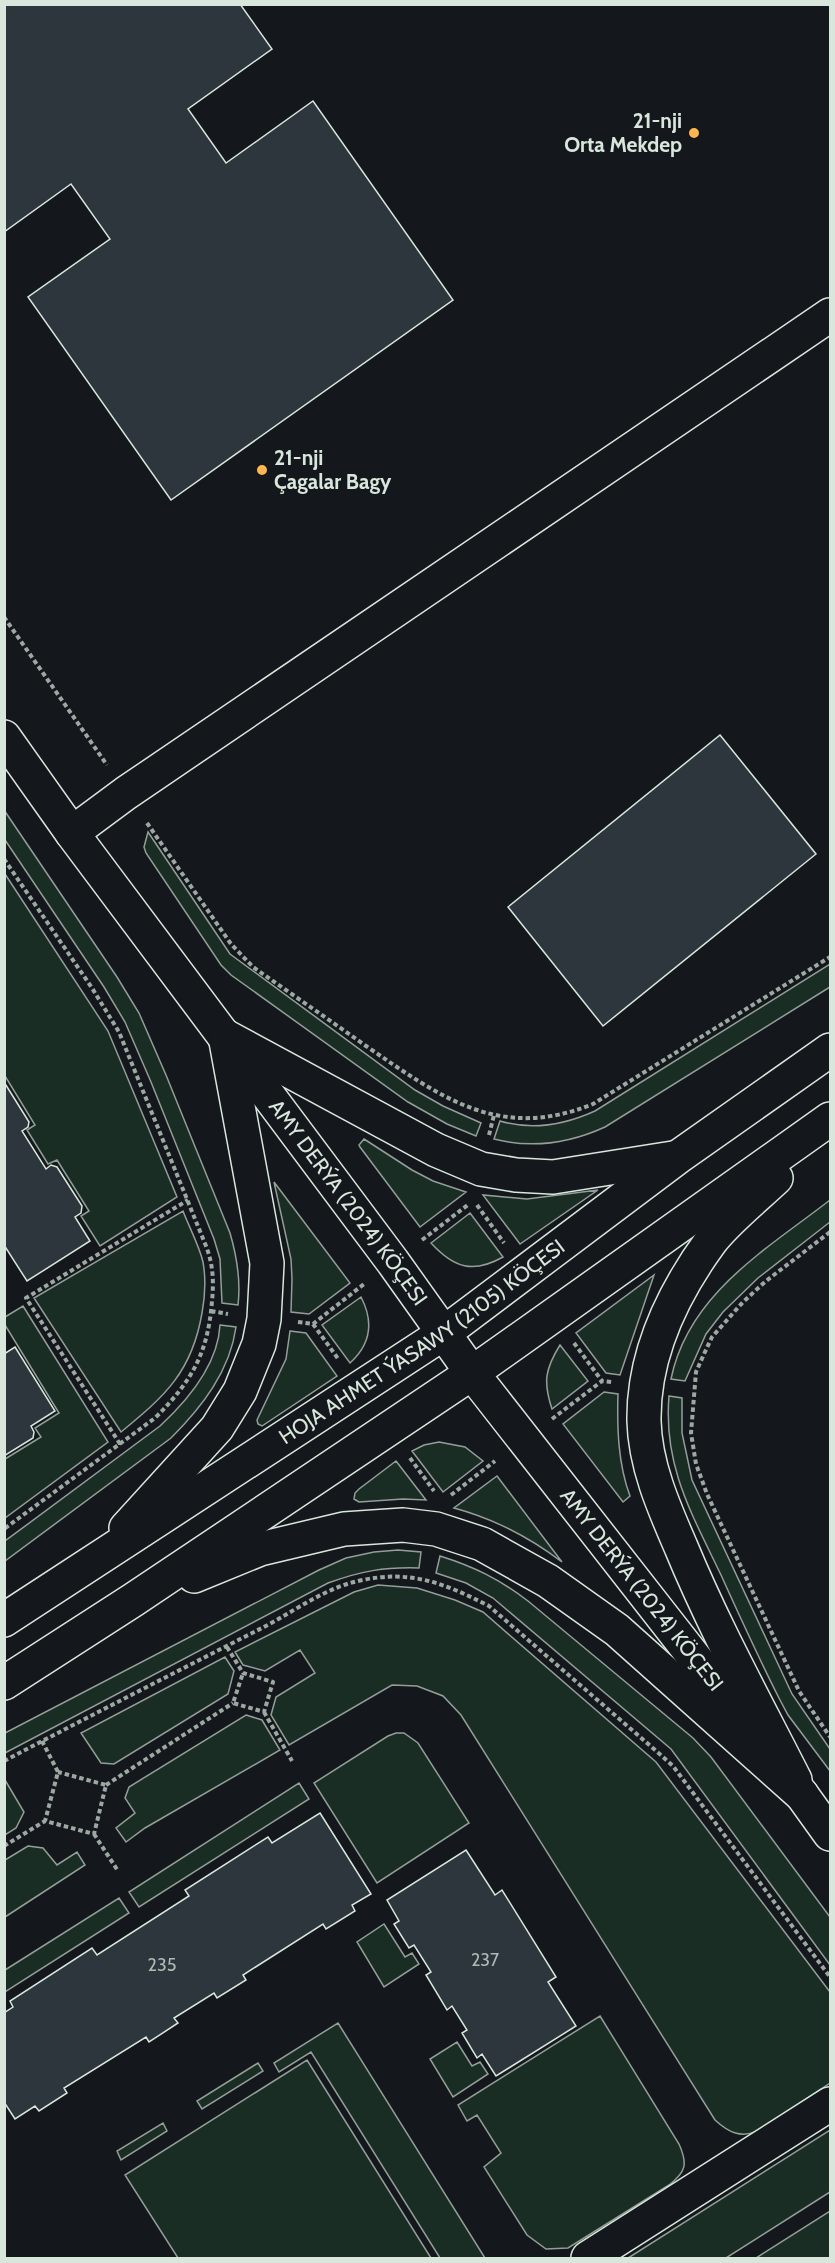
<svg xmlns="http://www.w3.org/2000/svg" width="835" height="2263" viewBox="0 0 835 2263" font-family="Cabin,sans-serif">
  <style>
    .green { fill: #1a2d24; stroke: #939e99; stroke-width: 1.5 }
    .building { fill: #2c363c; stroke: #d8e6dc; stroke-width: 1.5 }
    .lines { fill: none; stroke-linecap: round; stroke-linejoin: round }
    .minor-casing { stroke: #d8e6dc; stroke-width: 36 }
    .major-casing { stroke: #d8e6dc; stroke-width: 36 }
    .path { stroke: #9da8a2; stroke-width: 4; stroke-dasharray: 4.5 3; stroke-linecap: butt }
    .minor { stroke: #14181c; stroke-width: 33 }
    .major { stroke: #14181c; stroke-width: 33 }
    .poi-dot { fill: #ffb74d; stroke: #14181c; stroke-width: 2 }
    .labels { text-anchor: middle; stroke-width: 4.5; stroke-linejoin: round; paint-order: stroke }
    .number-label { font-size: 18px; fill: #adbab4 }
    .poi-label { font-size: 21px; font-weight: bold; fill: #d8e6dc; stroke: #14181c; text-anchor: end }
    .street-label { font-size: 21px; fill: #d8e6dc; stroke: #14181c }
  </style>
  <rect width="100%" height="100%" fill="#14181c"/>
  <path class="green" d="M4 810 117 977 139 1013 166 1075 230 1233C237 1257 241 1280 238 1305L222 1303 220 1259 214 1239 151 1082 125 1022 104 987 5 840Z
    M148 832 230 954 415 1090 443 1106 481 1123 476 1136 447 1124 408 1102 231 975 221 965 146 853 144 847Z
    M5 874 108 1031 177 1197 100 1246 81 1216 89 1211 57 1160 48 1164 27 1130 35 1125 5 1076Z
    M830 964V987L605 1127C570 1143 533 1149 494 1139L500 1121C533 1131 564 1125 595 1111Z
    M364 1139 412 1170 433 1181 466 1192 420 1227 360 1147 359 1145Z
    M274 1182 350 1283 309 1314 291 1312 292 1279 291 1259Z
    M598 1190 520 1244 483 1195 527 1199Z
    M830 1200V1222L758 1278 723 1312 706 1334 685 1381 671 1379C688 1294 767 1249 830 1200Z
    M183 1211C189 1227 199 1245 203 1262 206 1279 205 1297 202 1313 192 1372 165 1396 121 1432L34 1298Z
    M470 1213 503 1257C473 1274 454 1268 431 1243Z
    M654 1275 620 1375 606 1373 576 1333Z
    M361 1297C374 1322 371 1344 350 1363L322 1325Z
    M23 1306 108 1442 5 1518V1459L41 1437 35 1428 59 1413 5 1325V1317Z
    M220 1325 236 1327C230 1371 202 1407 171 1438L5 1561V1541L160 1426C187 1401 218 1364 220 1325Z
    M290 1331 306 1333 337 1376 262 1426 258 1424 257 1420 286 1359Z
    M560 1345 588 1381 552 1409C543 1382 545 1369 560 1345Z
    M604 1392 618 1394C617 1428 618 1464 630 1496L623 1502 563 1424Z
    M669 1396 682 1398V1433L692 1480 792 1694 830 1749V1771L788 1715 780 1700C759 1659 740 1617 721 1575 692 1514 663 1466 669 1396Z
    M439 1442 465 1447 483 1461 443 1492 412 1451 424 1445Z
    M396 1461 426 1500 403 1499 359 1502 354 1499 355 1493 359 1489Z
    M497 1476 562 1562C529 1537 495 1519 454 1508Z
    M398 1550 421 1552 419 1568C384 1567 361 1571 328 1583L5 1753V1733L319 1570 346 1558 374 1552Z
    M440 1556C475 1567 499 1579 528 1601L693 1738 711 1757 830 1917V1965L671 1749 493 1598 466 1583 436 1573Z
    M378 1585 417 1588 455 1600 483 1612 656 1762 830 1992V2083L758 2131C741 2138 729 2133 715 2120L461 1715 443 1696 417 1686 392 1685 289 1745 271 1715 276 1697 315 1673 300 1650 265 1671 243 1665 235 1652 354 1592Z
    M225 1657 234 1671 228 1694 114 1764 101 1763 81 1733Z
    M246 1715 262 1720 280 1750 145 1828 126 1842 116 1828 135 1813 125 1798 129 1787Z
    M396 1733H404L418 1743 469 1823 377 1883 314 1783 388 1736Z
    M5 1780 24 1812 16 1828 5 1835Z
    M299 1783 309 1799 139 1907 129 1892Z
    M28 1846 43 1848 57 1865 77 1852 85 1865 5 1917V1860Z
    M119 1898 129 1913 5 1992V1970Z
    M384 1924 405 1957 412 1953 419 1964 384 1987 357 1942Z
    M600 2016 679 2144C688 2164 686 2172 669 2185L568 2248 546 2249 527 2235 484 2167 501 2153 477 2115 467 2121 458 2105Z
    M338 2023 485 2258H440L311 2052 279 2072 274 2063Z
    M457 2042 472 2066 480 2062 488 2074 453 2097 430 2059Z
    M307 2060 431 2258H178L125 2175Z
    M258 2063 263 2071 202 2109 197 2101Z
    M163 2123 167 2131 121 2160 117 2151Z
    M830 2130V2192L726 2258H628Z
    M830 2211V2258H756Z"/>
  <path class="building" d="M4 4H240L272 49 188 109 226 163 313 101 453 300 171 500 28 297 110 239 71 184 4 232Z
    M720 735 816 854 603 1026 508 907Z
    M4 1082 29 1122 28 1127 22 1131 46 1169 51 1165 57 1167 82 1206 81 1213 75 1217 90 1241 27 1281 4 1245Z
    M15 1347 55 1411 31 1426 34 1432 33 1438 4 1456V1354Z
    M320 1813 371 1894 352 1905 355 1911 326 1929 323 1924 243 1975 246 1980 217 1998 214 1993 174 2018 178 2023 149 2042 146 2037 64 2088 67 2093 39 2111 35 2106 15 2119 4 2102V2013L13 2007 10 2001 92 1948 97 1955 189 1896 185 1890 268 1837 272 1843Z
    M466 1850 495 1895 502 1890 556 1977 548 1982 576 2026 496 2076 482 2054 477 2058 462 2033 467 2030 452 2006 447 2010 426 1975 431 1972 414 1945 409 1948 394 1924 399 1921 387 1900Z"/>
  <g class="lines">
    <g class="minor-casing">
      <g id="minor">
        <path id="s1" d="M4 737 72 833 393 1262 472 1373 802 1795 830 1834"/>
        <path d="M72 833 126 793 830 315"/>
        <path d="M588 2258 830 2104"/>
      </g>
    </g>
    <g class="major-casing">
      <g id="major">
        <path d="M225 1036 436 1150 481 1169 516 1175 553 1177 673 1158"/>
        <path d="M776 1178C756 1197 727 1220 711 1241 673 1293 643 1356 644 1421 645 1465 664 1508 681 1547 714 1627 756 1703 795 1780"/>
        <path d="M126 1528 217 1428 240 1391 259 1344 264 1319 267 1263 225 1036"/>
        <path d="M194 1576 260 1549 344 1529 403 1525 436 1529 482 1544 548 1581 617 1630 802 1795"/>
        <path id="s2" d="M4 1620 444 1333 678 1157 830 1050"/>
        <path d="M4 1683 133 1600 472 1373 830 1119"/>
      </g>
    </g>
    <path class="path" d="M4 617 107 765
      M147 823 231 944 253 967C290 993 328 1019 366 1046 441 1097 499 1142 593 1104L830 957
      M4 859 92 988 119 1032 206 1246C213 1264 214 1281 212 1301 208 1353 192 1381 155 1418L4 1529
      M489 1135 494 1115
      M477 1205 504 1243
      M830 1232 766 1281 743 1302 712 1337 704 1354 696 1372 691 1433 696 1464 707 1494 799 1691 830 1737
      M422 1240 469 1204
      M211 1311 228 1314
      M298 1322 313 1324 364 1284
      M313 1324 339 1360
      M574 1343 602 1381
      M552 1419 602 1381 612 1382
      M120 1444 26 1298 188 1200
      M410 1458 434 1491
      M451 1495 495 1461
      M227 1647 243 1673 273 1682 264 1712 233 1703 243 1673
      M264 1712 292 1761
      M42 1741 58 1772 45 1821 94 1834 106 1785 58 1772
      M4 1761C88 1717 172 1674 256 1631 289 1615 322 1589 358 1581 410 1569 444 1583 489 1606L662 1756 673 1766 830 1977
      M106 1785 233 1703
      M94 1834 118 1871
      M4 1846 45 1821"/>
    <use href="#minor" class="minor"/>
    <use href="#major" class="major"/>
  </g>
  <g class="poi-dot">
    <circle cx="694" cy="133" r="6"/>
    <circle cx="262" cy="470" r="6"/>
  </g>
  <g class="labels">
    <g class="number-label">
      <text x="485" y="1966">237</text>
      <text x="162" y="1971">235</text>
    </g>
    <g class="poi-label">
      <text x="682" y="128">21-nji<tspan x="682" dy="24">Orta Mekdep</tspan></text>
      <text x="274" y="465" text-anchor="start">21-nji<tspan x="274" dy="24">Çagalar Bagy</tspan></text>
    </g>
    <g class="street-label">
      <text dy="7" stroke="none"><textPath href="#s1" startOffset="579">AMY DERÝA (2024) KÖÇESI</textPath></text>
      <text dy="7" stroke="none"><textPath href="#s2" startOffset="502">HOJA AHMET ÝASAWY (2105) KÖÇESI</textPath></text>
      <text dy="7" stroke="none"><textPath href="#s1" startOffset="1065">AMY DERÝA (2024) KÖÇESI</textPath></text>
    </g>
  </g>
  <rect width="835" height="2263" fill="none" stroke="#d8e6dc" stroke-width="12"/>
</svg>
